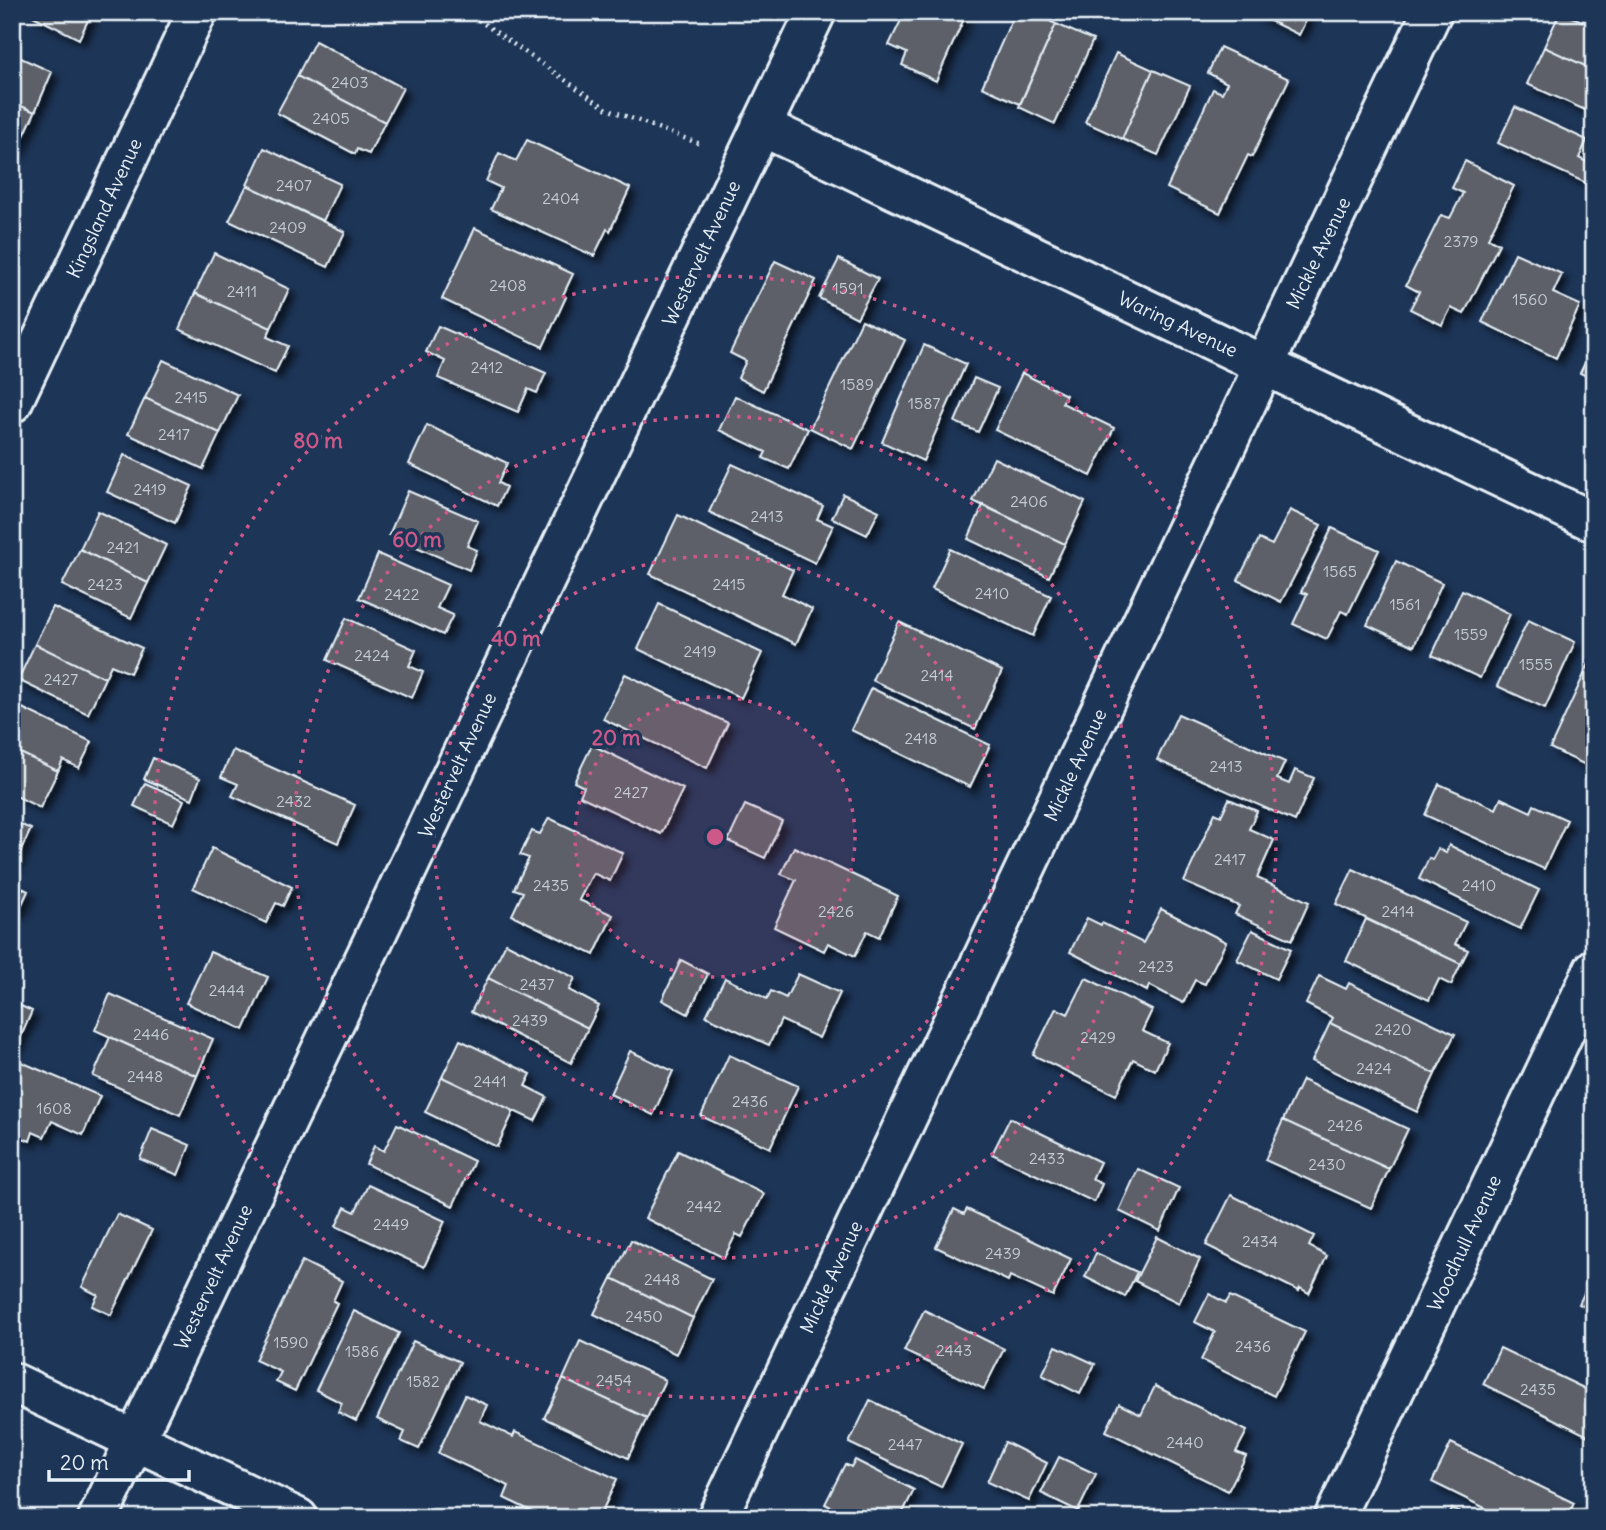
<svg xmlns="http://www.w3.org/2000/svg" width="1606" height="1530" viewBox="0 0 1606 1530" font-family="Delius,sans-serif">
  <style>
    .building { fill: #5d6067; stroke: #e8f1f8; stroke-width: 2; filter: url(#shadow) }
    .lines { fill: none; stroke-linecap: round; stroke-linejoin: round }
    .minor-casing { stroke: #e8f1f8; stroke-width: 44 }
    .path { stroke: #e8f1f8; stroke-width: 4.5; stroke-dasharray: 2 5; stroke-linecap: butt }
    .minor { stroke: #1d3557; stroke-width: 38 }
    .ring { fill: none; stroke: #cd598a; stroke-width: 3.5; stroke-dasharray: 3.5 7 }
    .labels { text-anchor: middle; stroke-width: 7; stroke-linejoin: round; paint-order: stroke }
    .number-label { font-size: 16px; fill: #c5cdd4 }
    .street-label { font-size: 19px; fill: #e8f1f8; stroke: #1d3557 }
    .centre { fill: #cd598a; stroke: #1d3557; stroke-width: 3.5 }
    .ring-label { font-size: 21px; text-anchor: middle; font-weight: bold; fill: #cd598a; stroke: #1d3557; stroke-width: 7; stroke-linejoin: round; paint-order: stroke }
  </style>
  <defs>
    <filter id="shadow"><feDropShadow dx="6" dy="6" stdDeviation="3.5" flood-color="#0009"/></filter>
  </defs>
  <rect width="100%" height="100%" fill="#1d3557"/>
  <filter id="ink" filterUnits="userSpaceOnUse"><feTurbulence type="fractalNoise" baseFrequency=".0143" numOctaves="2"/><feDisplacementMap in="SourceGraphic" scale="14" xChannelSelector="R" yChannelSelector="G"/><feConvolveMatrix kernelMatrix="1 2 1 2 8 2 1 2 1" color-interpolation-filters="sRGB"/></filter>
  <g filter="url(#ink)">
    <path class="building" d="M25 12H92L79 39Z
      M905 12H967L936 81 902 65 907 53 889 45Z
      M1015 12H1031L1056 24 1020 104 982 87Z
      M1252 12H1310L1299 35Z
      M1560 12 1594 26V70L1544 47Z
      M1056 24 1093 40 1055 124 1019 107Z
      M315 41 403 88 385 122 297 76Z
      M1220 47 1289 79 1252 157 1248 155 1220 213 1167 188 1213 89 1222 93 1227 83 1208 73Z
      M1544 47 1594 70V114L1527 84Z
      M1116 53 1153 70 1122 139 1085 122Z
      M12 54 52 72 35 112 12 102Z
      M1153 70 1190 86 1158 155 1122 139Z
      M297 76 385 122 369 154 357 149 355 154 277 113Z
      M12 102 35 112 17 151 12 149Z
      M1515 107 1587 140 1579 158 1594 166 1586 183 1498 143Z
      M527 140 630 188 610 231 607 229 594 256 491 209 501 188 486 181 499 153 516 161Z
      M264 148 340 184 323 221 247 185Z
      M1465 161 1514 186 1488 238 1499 244 1464 314 1451 308 1442 325 1410 309 1419 292 1406 285 1441 215 1450 218 1463 193 1452 188Z
      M247 185 345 232 328 267 229 221Z
      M475 228 573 274 563 295 566 297 543 347 442 299Z
      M214 253 289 289 271 328 195 293Z
      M1515 253 1562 274 1553 293 1580 305 1556 358 1482 322Z
      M839 259 878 279 857 318 819 298Z
      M775 261 816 280 763 391 738 378 746 361 730 353Z
      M195 293 271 328 267 337 288 346 275 373 179 329Z
      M862 320 905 340 853 449 810 428Z
      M438 326 546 373 537 393 528 389 518 412 438 378 445 361 426 352Z
      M1594 344V379L1580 373Z
      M924 345 966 364 923 461 882 442Z
      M163 360 238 395 220 433 145 398Z
      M1022 373 1066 395 1062 403 1114 428 1091 476 995 430Z
      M974 378 998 388 978 432 955 422Z
      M735 396 808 429 789 469 763 458 766 452 719 430Z
      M145 398 220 433 203 469 128 434Z
      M427 425 507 463 498 483 506 487 497 506 409 464Z
      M124 455 192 486 175 523 107 492Z
      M994 458 1085 502 1065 544 973 501Z
      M732 464 823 506 817 519 833 526 815 563 709 512Z
      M408 491 478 521 467 546 477 550 469 570 389 535Z
      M843 494 879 511 867 535 832 518Z
      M983 505 1065 544 1049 577 968 539Z
      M1290 510 1321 525 1281 602 1238 580 1259 539 1272 545Z
      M98 511 166 545 148 583 80 549Z
      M678 515 793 570 782 594 812 609 796 644 650 574Z
      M1332 528 1379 550 1348 614 1341 611 1327 639 1293 624 1307 594 1301 592Z
      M80 549 148 583 131 618 62 585Z
      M950 549 1051 596 1033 636 932 589Z
      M378 554 448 585 437 608 453 615 443 635 359 598Z
      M1396 561 1442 583 1414 646 1367 625Z
      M1462 590 1510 614 1480 678 1432 655Z
      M659 604 762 653 741 698 638 649Z
      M53 607 142 648 130 673 111 665 105 678 35 644Z
      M346 618 416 650 409 666 423 672 412 698 327 660Z
      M1528 620 1575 642 1545 708 1497 686Z
      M899 622 1002 671 975 729 872 680Z
      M35 644 105 678 88 714 18 680Z
      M1593 655H1594V769L1550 748Z
      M625 674 728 723 707 768 603 719Z
      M871 688 990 745 970 787 851 730Z
      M12 703 92 742 79 768 63 760 58 771 12 749Z
      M1178 714 1285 762 1277 779 1289 784 1295 770 1314 778 1295 821 1157 760Z
      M592 745 683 789 661 834 580 796 584 787 574 782Z
      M12 749 58 771 40 808 12 794Z
      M233 750 355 805 338 843 232 796 238 784 221 777Z
      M153 758 200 778 192 799 144 779Z
      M145 783 184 800 173 824 134 806Z
      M1439 784 1496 809 1501 798 1531 812 1534 805 1567 820 1544 869 1425 815Z
      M1229 799 1257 811 1249 829 1274 840 1257 878 1309 902 1292 940 1235 914 1239 906 1184 882 1215 813 1221 816Z
      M745 805 782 821 765 858 728 841Z
      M549 818 623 853 610 881 593 873 579 900 613 915 594 955 512 915 523 892 514 889 529 858 520 855 532 831 540 834Z
      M12 821 31 829 14 865H12Z
      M1449 845 1539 890 1520 929 1419 879 1429 858 1432 860 1438 849 1446 853Z
      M794 847 898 896 879 937 867 931 855 956 828 943 824 951 774 927 796 880 781 874Z
      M212 848 292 887 283 906 276 903 266 923 193 888Z
      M1353 869 1466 922 1455 944 1468 950 1461 964 1336 904Z
      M12 883 28 891 18 913 12 910Z
      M1161 909 1226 942 1205 984 1195 980 1183 1003 1149 985 1147 991 1070 952 1087 918 1101 925 1102 923 1143 943Z
      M1366 919 1461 964 1451 985 1439 979 1429 1000 1346 961Z
      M1252 930 1291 949 1276 979 1237 960Z
      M506 943 575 978 569 990 599 1006 588 1028 488 978Z
      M210 952 268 977 244 1030 186 1003Z
      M681 960 708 974 688 1014 662 1000Z
      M798 974 840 993 819 1038 781 1020 769 1045 706 1016 725 978 767 999 771 991 786 998Z
      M1319 976 1346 989 1349 983 1455 1034 1435 1074 1330 1023 1333 1018 1306 1004Z
      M488 978 588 1028 571 1063 471 1012Z
      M1086 978 1152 1010 1142 1031 1168 1043 1155 1070 1133 1059 1116 1095 1033 1055 1056 1008 1068 1014Z
      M110 994 213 1039 197 1076 95 1030Z
      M12 1002 32 1011 16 1048 12 1046Z
      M1330 1023 1435 1074 1417 1112 1312 1061Z
      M110 1037 197 1076 180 1115 93 1076Z
      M460 1040 531 1074 525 1086 547 1097 535 1121 442 1077Z
      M630 1051 673 1071 653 1115 610 1094Z
      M729 1055 798 1086 770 1148 701 1116Z
      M12 1058 100 1096 83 1135 52 1121 44 1137 33 1132 30 1141 12 1134Z
      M442 1077 514 1111 497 1147 425 1112Z
      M1302 1080 1408 1129 1389 1169 1283 1120Z
      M1010 1118 1100 1162 1092 1179 1102 1184 1094 1202 992 1154Z
      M1283 1120 1389 1169 1371 1208 1265 1160Z
      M397 1124 474 1161 453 1206 366 1164 374 1146 384 1151Z
      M152 1129 190 1145 178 1175 140 1159Z
      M678 1151 764 1194 742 1237 736 1234 724 1258 645 1218Z
      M1138 1169 1179 1188 1160 1231 1119 1211Z
      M368 1185 445 1221 424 1267 336 1226 345 1207 355 1212Z
      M1231 1195 1314 1236 1309 1246 1327 1256 1309 1293 1300 1288 1299 1291 1206 1245Z
      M954 1209 964 1214 967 1209 1071 1259 1053 1296 1010 1276 1008 1281 936 1247Z
      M117 1214 152 1230 111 1315 92 1306 98 1295 82 1287Z
      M1157 1237 1200 1259 1179 1303 1135 1281Z
      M631 1240 712 1279 693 1318 612 1278Z
      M1096 1253 1137 1272 1125 1297 1085 1277Z
      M302 1261 342 1281 333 1301 337 1303 295 1391 276 1382 281 1372 255 1360Z
      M1594 1272V1311L1579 1304Z
      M612 1278 693 1318 676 1354 594 1314Z
      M1209 1294 1226 1303 1230 1296 1305 1332 1274 1396 1201 1360 1215 1332 1195 1322Z
      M924 1310 1004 1349 984 1389 904 1351Z
      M354 1311 399 1333 356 1421 338 1412 342 1403 316 1390Z
      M413 1341 460 1362 419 1449 401 1441 405 1432 377 1419Z
      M580 1341 665 1380 647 1418 563 1379Z
      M1056 1346 1095 1364 1080 1394 1042 1375Z
      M1500 1348 1594 1393V1439L1483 1384Z
      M563 1379 647 1418 628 1458 544 1418Z
      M1155 1386 1247 1431 1236 1452 1246 1456 1228 1491 1106 1431 1119 1404 1141 1415Z
      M465 1395 487 1405 480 1421 513 1437 515 1432 617 1479 599 1518H546L504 1498 509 1486 438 1453Z
      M870 1400 962 1444 941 1487 849 1443Z
      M1005 1442 1047 1463 1029 1501 987 1482Z
      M1451 1443 1574 1503 1567 1518H1505L1432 1482Z
      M1059 1457 1096 1474 1078 1511 1041 1493Z
      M855 1460 914 1490 900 1518H852L825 1504 845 1464 851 1467Z
      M1452 1509 1470 1518H1448Z"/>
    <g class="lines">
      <g class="minor-casing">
        <path id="minor" d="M761 126 1594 522
          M12 403 197 12
          M12 1382 298 1518
          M98 1518 816 12
          M717 1518 1432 12
          M1334 1518 1594 969"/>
      </g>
      <path class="path" d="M467 12 607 109 700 144"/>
      <use href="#minor" class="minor"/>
    </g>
  </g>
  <circle cx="715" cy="837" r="140" fill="#cd598a" fill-opacity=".12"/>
  <g class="ring">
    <circle cx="715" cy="837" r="140"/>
    <circle cx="715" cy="837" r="281"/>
    <circle cx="715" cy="837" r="421"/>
    <circle cx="715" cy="837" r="561"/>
  </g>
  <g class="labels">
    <g class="number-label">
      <text x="350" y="88">2403</text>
      <text x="331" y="124">2405</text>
      <text x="294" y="191">2407</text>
      <text x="561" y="204">2404</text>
      <text x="288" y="233">2409</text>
      <text x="1461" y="247">2379</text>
      <text x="508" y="291">2408</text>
      <text x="848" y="294">1591</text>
      <text x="242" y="297">2411</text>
      <text x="1530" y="305">1560</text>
      <text x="487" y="373">2412</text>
      <text x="857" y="390">1589</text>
      <text x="191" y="403">2415</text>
      <text x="924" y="409">1587</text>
      <text x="174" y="440">2417</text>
      <text x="150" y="495">2419</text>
      <text x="1029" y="507">2406</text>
      <text x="767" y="522">2413</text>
      <text x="123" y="553">2421</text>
      <text x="1340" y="577">1565</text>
      <text x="105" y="590">2423</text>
      <text x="729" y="590">2415</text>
      <text x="992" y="599">2410</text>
      <text x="402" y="600">2422</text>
      <text x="1405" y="610">1561</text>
      <text x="1471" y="640">1559</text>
      <text x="700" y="657">2419</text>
      <text x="372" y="661">2424</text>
      <text x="1536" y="670">1555</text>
      <text x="937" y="681">2414</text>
      <text x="61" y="685">2427</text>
      <text x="921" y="744">2418</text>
      <text x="1226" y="772">2413</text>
      <text x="631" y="798">2427</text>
      <text x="294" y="807">2432</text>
      <text x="1230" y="865">2417</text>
      <text x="551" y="891">2435</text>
      <text x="1479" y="891">2410</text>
      <text x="836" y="917">2426</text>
      <text x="1398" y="917">2414</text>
      <text x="1156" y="972">2423</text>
      <text x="537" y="990">2437</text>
      <text x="227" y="996">2444</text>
      <text x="530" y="1026">2439</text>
      <text x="1393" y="1035">2420</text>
      <text x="151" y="1040">2446</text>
      <text x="1098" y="1043">2429</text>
      <text x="1374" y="1074">2424</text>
      <text x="145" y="1082">2448</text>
      <text x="490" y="1087">2441</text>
      <text x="750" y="1107">2436</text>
      <text x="54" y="1114">1608</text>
      <text x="1345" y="1131">2426</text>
      <text x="1047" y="1164">2433</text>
      <text x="1327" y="1170">2430</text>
      <text x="704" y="1212">2442</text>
      <text x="391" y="1230">2449</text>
      <text x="1260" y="1247">2434</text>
      <text x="1003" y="1259">2439</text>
      <text x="662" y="1285">2448</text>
      <text x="644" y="1322">2450</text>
      <text x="291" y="1348">1590</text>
      <text x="1253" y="1352">2436</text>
      <text x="954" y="1356">2443</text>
      <text x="362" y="1357">1586</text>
      <text x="614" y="1386">2454</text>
      <text x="423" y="1387">1582</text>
      <text x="1538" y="1395">2435</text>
      <text x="1185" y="1448">2440</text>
      <text x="905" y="1450">2447</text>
    </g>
    <g class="street-label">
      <text transform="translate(104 208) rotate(-65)" y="7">Kingsland Avenue</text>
      <text transform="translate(701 253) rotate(-65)" y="7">Westervelt Avenue</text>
      <text transform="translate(1318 253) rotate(-64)" y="7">Mickle Avenue</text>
      <text transform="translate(1178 324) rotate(25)" y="7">Waring Avenue</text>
      <text transform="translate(457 765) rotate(-65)" y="7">Westervelt Avenue</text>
      <text transform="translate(1075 765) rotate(-65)" y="7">Mickle Avenue</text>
      <text transform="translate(1464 1243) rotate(-65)" y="7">Woodhull Avenue</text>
      <text transform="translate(213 1277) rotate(-65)" y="7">Westervelt Avenue</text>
      <text transform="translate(831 1277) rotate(-65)" y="7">Mickle Avenue</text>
    </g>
  </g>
  <circle cx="715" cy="837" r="10" class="centre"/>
  <g class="ring-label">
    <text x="318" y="448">80 m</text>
    <text x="417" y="547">60 m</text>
    <text x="516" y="646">40 m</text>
    <text x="616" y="745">20 m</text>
  </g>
  <rect width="1606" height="1530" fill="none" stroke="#1d3557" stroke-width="42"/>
  <rect x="21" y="21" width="1564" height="1488" fill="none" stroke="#e8f1f8" stroke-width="2.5" filter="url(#ink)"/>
  <path d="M49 1470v10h140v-10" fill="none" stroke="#e8f1f8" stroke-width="3.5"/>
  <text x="60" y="1470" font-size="21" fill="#e8f1f8" stroke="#1d3557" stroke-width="5" paint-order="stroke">20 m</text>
</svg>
